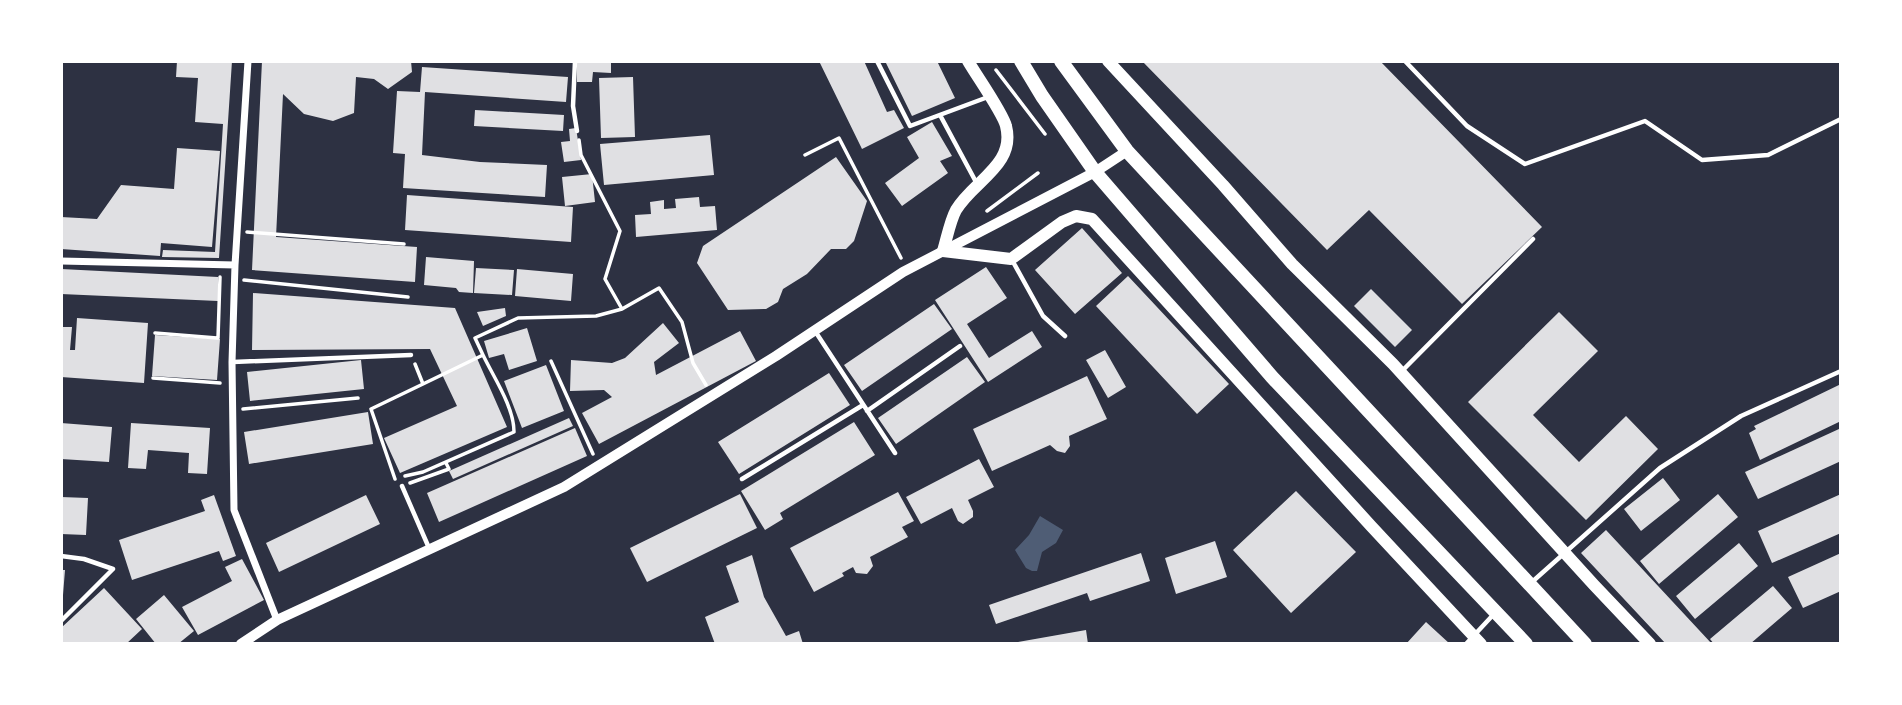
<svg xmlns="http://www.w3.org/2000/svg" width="1902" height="705" viewBox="0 0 1902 705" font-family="Georgia,serif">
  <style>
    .water { fill: #4f5d75 }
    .building { fill: #e0e0e3 }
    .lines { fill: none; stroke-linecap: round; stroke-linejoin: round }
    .path { stroke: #fff; stroke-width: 3.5 }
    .service { stroke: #fff; stroke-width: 4.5 }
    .minor { stroke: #fff; stroke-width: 7 }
    .tertiary { stroke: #fff; stroke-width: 10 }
    .primary { stroke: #fff; stroke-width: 12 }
    .trunk { stroke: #fff; stroke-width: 14 }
  </style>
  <rect width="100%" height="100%" fill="#2d3142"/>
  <path class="water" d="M1040 516 1063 530 1056 543 1042 552 1037 571H1032L1026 568 1015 550 1029 535Z"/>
  <path class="building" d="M177 61H232L219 258 162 257 163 250 215 252 223 124 195 122 198 78 176 77Z
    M262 61H411L412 72 388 89 374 79 356 77 354 113 333 121 304 114 283 94 276 237 417 247 415 282 252 270Z
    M577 61H611V73L593 72 592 82H577Z
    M819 61H864L887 112 894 110 904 128 862 149Z
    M885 61H937L955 98 912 116Z
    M1142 61H1380L1542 227 1462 304 1369 210 1327 250Z
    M422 67 568 77 566 102 425 92 422 155 480 162 547 165 545 197 403 188 405 154 393 153 397 91 420 92Z
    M633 77 635 137 601 138 599 78Z
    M475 110 564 115 563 131 474 126Z
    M932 122 952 156 940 161 948 173 902 206 885 183 919 158 907 137Z
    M576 128 581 160 564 162 561 142 570 141 569 129Z
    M710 135 714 175 604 185 600 144Z
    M177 148 220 151 212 247 161 243 160 256 61 249V217L97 219 121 185 174 189Z
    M836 157 867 201 854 241 846 249H831L807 274 783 289 778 302 766 309 728 310 697 263 703 246Z
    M592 174 595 202 565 206 562 177Z
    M407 195 573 207 571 242 405 230Z
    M699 197 700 207 715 206 717 230 636 237 635 215 651 214 650 202 664 200V209L676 208 675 199Z
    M1082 228 1122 273 1075 314 1035 270Z
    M426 257 474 261 473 293 459 292 456 288 424 285Z
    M986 267 1007 298 967 324 989 358 1032 331 1042 347 988 382 935 300Z
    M476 268 514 270 512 295 474 293Z
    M61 269 218 277V301L61 294Z
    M517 269 573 274 571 301 515 296Z
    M1128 276 1229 384 1197 414 1096 306Z
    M1371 289 1412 330 1395 347 1354 306Z
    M253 293 455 308 507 427 400 473 384 438 457 406 430 349 252 350Z
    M934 304 952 329 862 391 844 365Z
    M505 308 506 316 483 326 477 312Z
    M1559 312 1598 351 1533 415 1579 462 1626 416 1658 449 1586 520 1468 402Z
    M77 318 148 323 144 383 61 377V327H72L70 350H75Z
    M663 323 679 343 654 362 656 375 740 331 756 361 599 444 582 413 612 397 604 390 570 391 571 360 612 363 625 358Z
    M527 328 537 361 509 370 504 354 489 358 484 341Z
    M155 335 220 339 217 380 152 376Z
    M1105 350 1126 387 1108 398 1086 360Z
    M967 357 985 382 896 444 878 418Z
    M361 360 364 389 250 401 247 372Z
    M546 365 564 411 522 428 504 381Z
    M829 373 850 405 739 474 718 442Z
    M1087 376 1107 419 1069 436 1070 446 1065 453 1057 451 1050 445 992 471 973 429Z
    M1841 384V421L1760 460 1749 433 1756 429 1754 426Z
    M368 412 373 444 249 464 244 432Z
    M569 418 573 426 453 479 449 471Z
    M854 422 875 455 780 513 783 519 765 530 741 491Z
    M61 423 112 427 109 462 61 459Z
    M131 423 210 428 207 474 188 473 189 453 148 450 146 469 128 468Z
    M575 428 587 456 439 522 427 493Z
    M1839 429 1841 461 1758 499 1745 472Z
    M979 459 994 487 968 500 973 511V517L963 524 958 521 952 508 921 524 906 497Z
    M1663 478 1680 500 1641 531 1624 509Z
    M1296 491 1356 552 1291 613 1233 550Z
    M898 492 914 521 902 527 908 537 870 557 873 566 867 574 856 573 853 567 842 573 844 576 814 592 790 548Z
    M740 494 757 528 647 582 630 548Z
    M1718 494 1738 517 1659 584 1640 561Z
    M1841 494V533L1772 563 1758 531Z
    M214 495 236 556 223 561 219 551 132 580 119 540 205 511 201 500Z
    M366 495 380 524 279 572 266 543Z
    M61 497 88 498 86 535 61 534Z
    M1606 530 1712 644H1666L1581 553Z
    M1215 541 1227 577 1176 594 1165 558Z
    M1739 543 1758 566 1695 619 1676 596Z
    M1141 553 1150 581 1090 601 1087 593 996 624 989 605Z
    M1841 553V591L1803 608 1788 577Z
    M752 555 764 597 786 636 799 631 803 644H715L705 617 739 602 726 566Z
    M242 559 264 600 198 635 182 607 232 581 225 567Z
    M61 570H65L63 595H61Z
    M1773 586 1792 608 1750 644H1714L1710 639Z
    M104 588 142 629 126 644H61V628Z
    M164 595 194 631 178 644H156L136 619Z
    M1426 622 1450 644H1406Z
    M1086 630 1088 644H1018V642Z"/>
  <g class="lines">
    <path class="path" d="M996 70 1045 134
      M579 140 581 155 620 231 605 279 622 309 659 288 682 322 693 363 706 385
      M805 155 839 138 901 258
      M987 211 1038 173
      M247 232 404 244
      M244 280 408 297
      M155 333 217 338
      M218 338 220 277
      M551 361 593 454
      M153 378 220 383
      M423 384 483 355 475 338 518 318 596 316 622 309
      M243 409 358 398
      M405 476 423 472 514 432C514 407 494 378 483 355
      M395 479 371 409 423 384 415 364
      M410 483 449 469 446 463"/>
    <path class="service" d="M575 61 573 106 577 131
      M877 61 910 126 988 97
      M1405 61 1467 126 1525 164 1645 121 1702 160 1768 155 1841 119
      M940 115 976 182
      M1012 260 1043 316 1065 336
      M815 331 895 453
      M233 362 411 355
      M1401 372 1533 239
      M867 411 960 346
      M742 479 863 405
      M402 486 429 548
      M61 556 84 559 113 569 61 621
      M1532 582 1660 468 1741 416 1841 371
      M1466 644 1493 615"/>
    <path class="minor" d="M248 61 235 265 232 362 234 510 277 620
      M61 261 235 265"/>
    <path class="tertiary" d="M241 644 277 620 564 487 776 356 903 272 1095 172 1127 151"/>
    <path class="primary" d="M968 61C976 75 1003 113 1006 126 1016 165 973 181 956 210 950 221 947 238 943 251L1011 259 1062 222 1076 216 1092 219 1371 526 1481 644
      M1108 61 1223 185 1292 264 1393 364 1594 585 1650 644"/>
    <path class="trunk" d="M1021 61 1042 96 1095 172 1272 377 1526 644
      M1061 61 1127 151 1585 644"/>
  </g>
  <rect width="1902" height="705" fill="none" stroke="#ffffff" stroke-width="126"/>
</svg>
